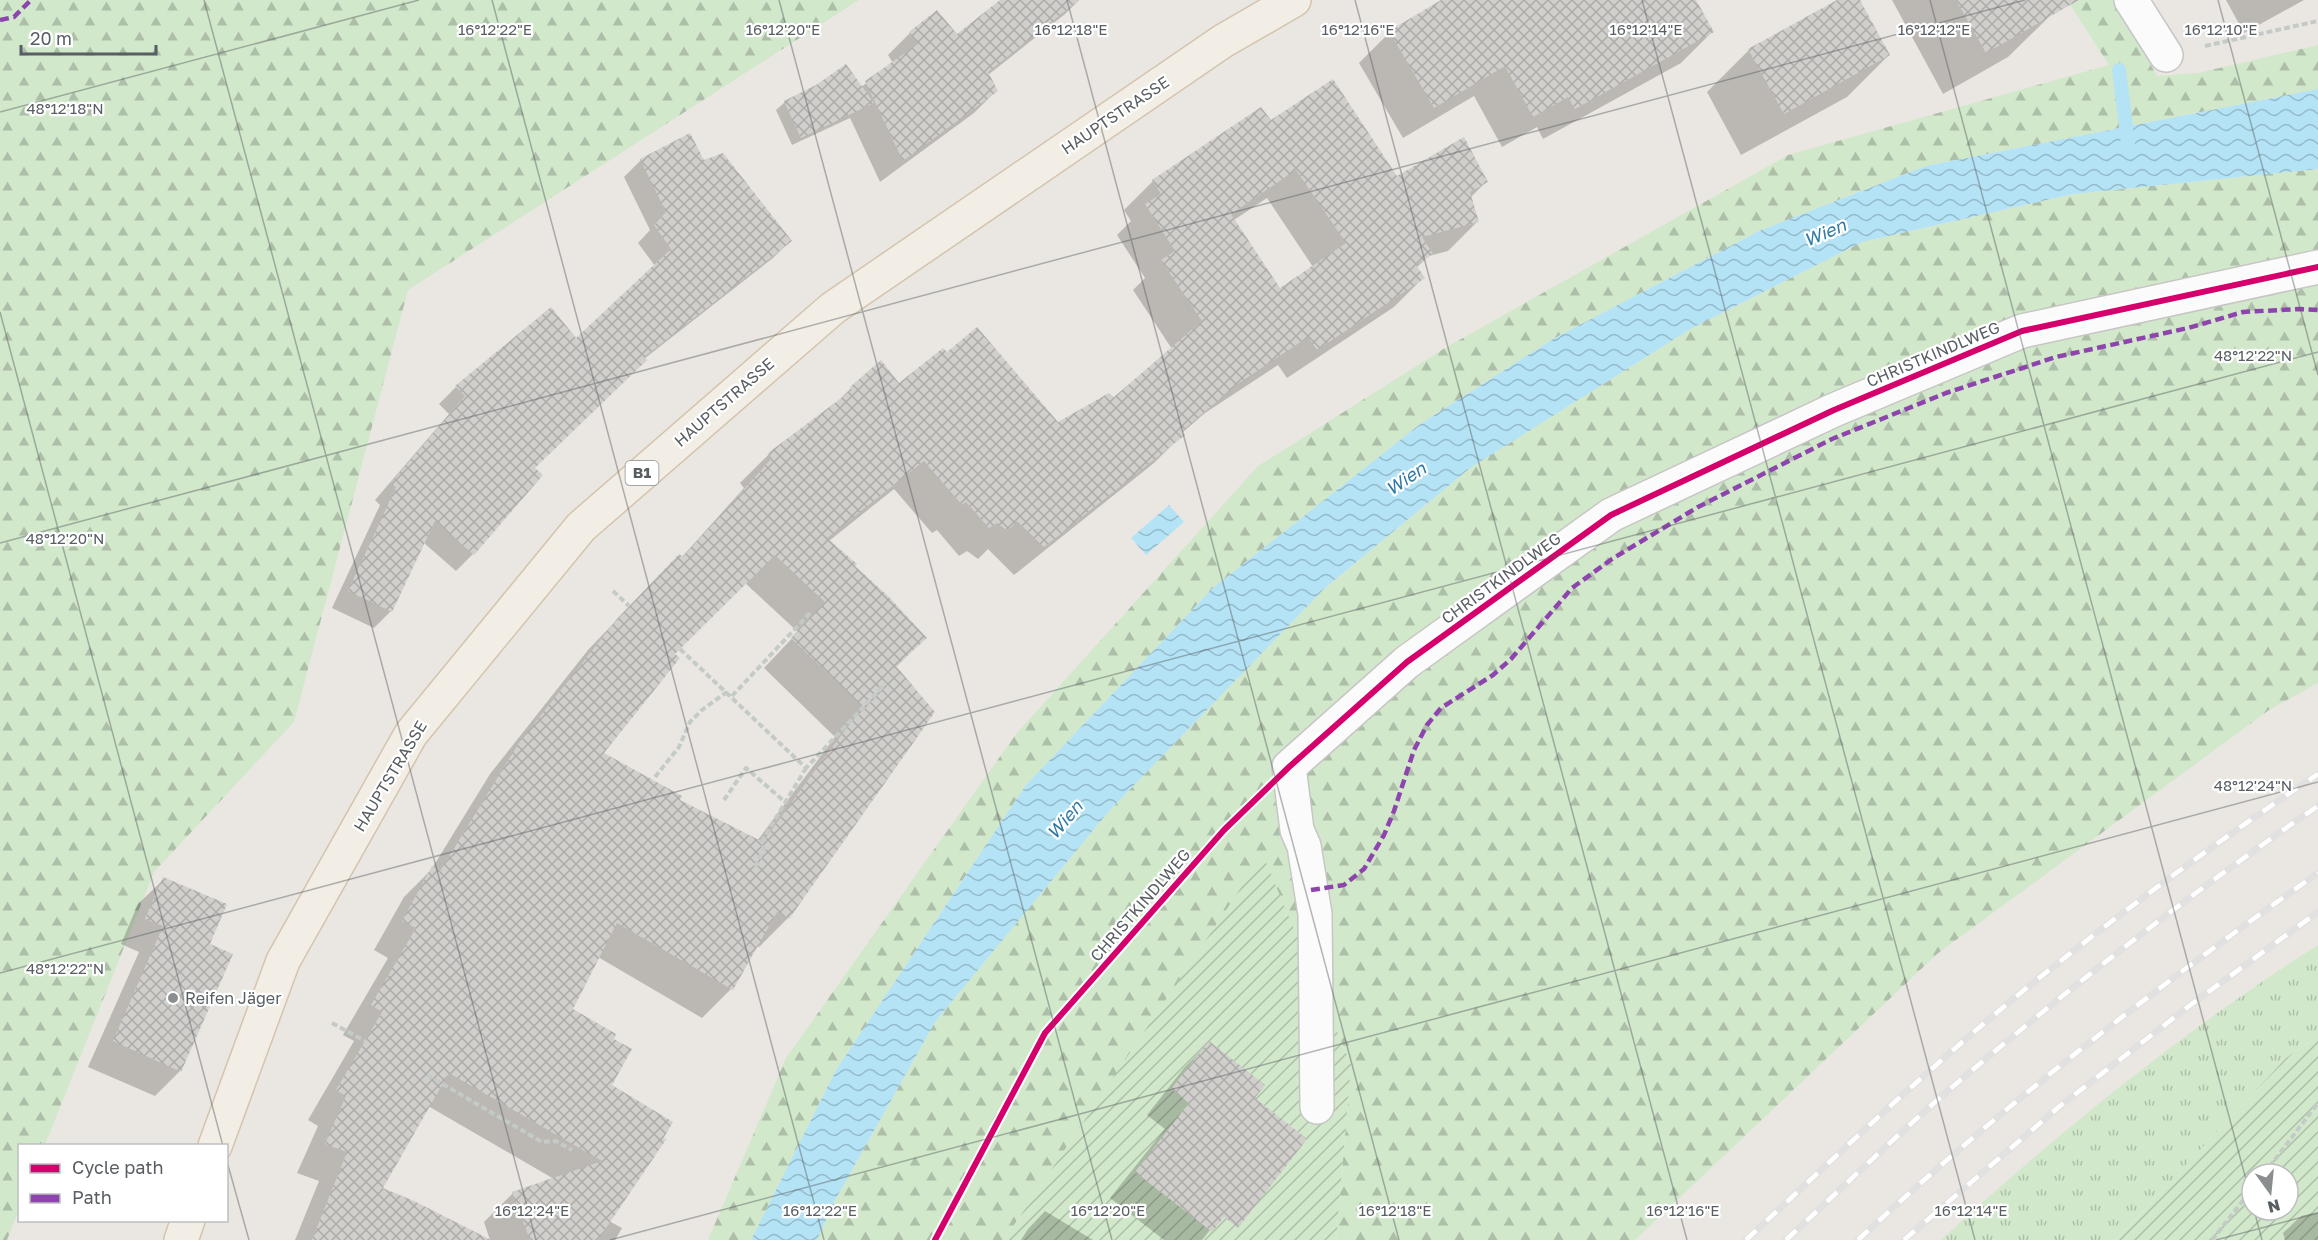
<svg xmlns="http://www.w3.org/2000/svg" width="2318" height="1240" viewBox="0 0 2318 1240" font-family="'Golos Text',sans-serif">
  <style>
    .grass { fill: url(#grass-tufts) }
    .forest { fill: url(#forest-firs) }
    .garden { fill: url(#garden-furrows); fill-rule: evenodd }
    .water { fill: url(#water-waves) }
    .shadow { fill: #0003; fill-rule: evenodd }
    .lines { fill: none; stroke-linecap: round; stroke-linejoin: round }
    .stream { stroke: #b4e3f6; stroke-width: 14 }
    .building { fill: url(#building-cross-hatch); fill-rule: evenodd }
    .minor-casing { stroke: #c6c6c5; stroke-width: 36 }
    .major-casing { stroke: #d4c4ad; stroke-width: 36 }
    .path { stroke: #c4cbc7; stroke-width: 4; stroke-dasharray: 6 3; stroke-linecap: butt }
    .minor { stroke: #fcfbfb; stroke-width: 33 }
    .major { stroke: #f2eee5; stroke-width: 33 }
    .rail-casing { stroke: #e2e1e1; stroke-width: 7 }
    .rail { stroke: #fff; stroke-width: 4.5; stroke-dasharray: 14; stroke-linecap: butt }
    .quiet { stroke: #8e44ad; stroke-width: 4.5; stroke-dasharray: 9 4.5; stroke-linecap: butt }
    .cycleway-casing { stroke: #fff; stroke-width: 10 }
    .cycleway { stroke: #d6006c; stroke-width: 6 }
    .ticks { fill: none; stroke: #585e62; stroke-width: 1.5; stroke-opacity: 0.45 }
    .poi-dot { fill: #8b8e8f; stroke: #fff; stroke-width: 2 }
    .labels { text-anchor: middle; stroke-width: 4.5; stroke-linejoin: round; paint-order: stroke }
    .shield { fill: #fff; stroke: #8a8e91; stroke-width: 1.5 }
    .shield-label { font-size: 15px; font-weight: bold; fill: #585e62 }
    .street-label { font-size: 16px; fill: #585e62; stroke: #fff }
    .poi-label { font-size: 16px; fill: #585e62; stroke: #fff; text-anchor: start }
    .water-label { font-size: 18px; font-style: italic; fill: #2e79a7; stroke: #fff }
    .ticks-label { font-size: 15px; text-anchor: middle; fill: #585e62; stroke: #fff; stroke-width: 4.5; stroke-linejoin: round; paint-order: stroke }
  </style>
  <defs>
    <pattern id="grass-tufts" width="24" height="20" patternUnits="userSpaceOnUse" patternTransform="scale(1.5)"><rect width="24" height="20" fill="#d2e8cb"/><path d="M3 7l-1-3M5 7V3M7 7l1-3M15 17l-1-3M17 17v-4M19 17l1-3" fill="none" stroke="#adbfa8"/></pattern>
    <pattern id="forest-firs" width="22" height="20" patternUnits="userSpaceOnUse" patternTransform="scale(1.5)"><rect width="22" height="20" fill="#d2e8cb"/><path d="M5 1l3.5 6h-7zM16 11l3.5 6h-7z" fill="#adbfa8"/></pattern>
    <pattern id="garden-furrows" width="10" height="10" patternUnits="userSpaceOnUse" patternTransform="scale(1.5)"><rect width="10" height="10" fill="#d2e8cb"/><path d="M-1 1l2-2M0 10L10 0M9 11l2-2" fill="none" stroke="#adbfa8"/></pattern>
    <pattern id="water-waves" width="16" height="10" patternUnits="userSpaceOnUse" patternTransform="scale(1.5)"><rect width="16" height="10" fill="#b4e3f6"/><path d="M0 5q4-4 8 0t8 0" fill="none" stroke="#95bbcb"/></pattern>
    <pattern id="building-cross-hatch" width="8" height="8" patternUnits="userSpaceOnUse" patternTransform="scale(1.5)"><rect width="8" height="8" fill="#d1cfcc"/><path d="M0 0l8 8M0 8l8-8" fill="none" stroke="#acaba9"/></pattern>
  </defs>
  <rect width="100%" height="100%" fill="#eae7e2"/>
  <path class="grass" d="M2318 945V1036L2286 1058 2116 1240H1941C2059 1132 2183 1031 2318 945Z"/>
  <path class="forest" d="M0 0H859L408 290 294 722 154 872 45 1145 20 1146 19 1209 7 1240H0Z
    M2067 0H2114L2157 76 2198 73 2318 45V89L1926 166 1759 231 1553 339 1419 425 1213 588 1026 785 836 1070 751 1240H708L786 1058 1016 734 1258 466 1445 348 1788 155 2109 65Z
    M2318 169V683L2269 710 1937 954 1635 1240H1336L1351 1065 1263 856 1004 1240H817L834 1202 935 1022 1109 811 1325 588 1470 468 1692 328 1862 242 2073 194Z"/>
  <path class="garden" d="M1263 855 1351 1065 1336 1240H1004Z
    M2318 1036V1240H2116L2286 1058ZM2252 1174H2288V1210H2252Z"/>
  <path class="water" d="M2318 89V169L2073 194 1862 242 1692 328 1470 468 1325 588 1109 811 935 1022 834 1202 817 1240H751L836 1070 1026 785 1213 588 1419 425 1553 339 1759 231 1926 166Z
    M1169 505 1184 522 1146 555 1131 538Z"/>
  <path class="shadow" d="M1003 0H1079L1065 14 988 75 996 91 974 113 880 182 850 118 792 145 776 110 785 102 861 87 893 63 888 55 910 33 936 12 957 36Z
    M1444 0H1695L1712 32 1681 63 1543 139 1537 127 1502 147 1474 96 1403 138 1359 63 1390 32Z
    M1840 0H1859L1889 55 1847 97 1741 155 1707 92 1749 50Z
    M1892 0H2041L2050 16 2008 57 1943 94Z
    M2226 0H2304L2244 33Z
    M1270 123 1397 178 1486 182 1470 198 1477 222 1448 251 1429 256 1416 268 1423 278 1394 307 1287 378 1278 365 1205 413 1182 433 1183 434 1154 463 1014 575 988 549 978 559 967 551 959 556 937 530 932 533 894 489 829 541 925 638 895 668 788 918 759 947 756 946 731 989 702 1018 598 957 571 1010 611 1039 609 1221 622 1228 615 1240H490L484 1222 513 1193 554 1179 428 1106 381 1189 489 1240H295L319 1181 297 1173 318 1126 308 1120 354 1041 343 1035 388 958 374 950 404 897 431 870 490 774 588 650 650 585 681 558 744 488 740 483 769 454 828 411 851 388 899 385 1058 424 1114 399 1172 349 1133 290 1145 278 1117 235 1131 221 1124 210 1153 181ZM1267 198 1313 267 1280 290 1234 220ZM745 583 798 632 764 668 835 737 757 841 678 801 601 754 673 654Z
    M641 160 704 162 790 241 773 258 644 359 533 468 473 554 456 571 424 543 391 611 374 628 332 608 380 505 375 500 449 414 439 404 456 387 550 309 575 340 655 266 638 243 650 230 624 177Z
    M164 879 208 945 180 1071 155 1096 88 1067 139 952 121 944 138 904Z
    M1209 1043 1253 1099 1292 1128 1202 1240H1164L1110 1198 1165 1129 1147 1115 1184 1068Z
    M1045 1211 1093 1240H1021L1028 1229Z
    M2318 1212V1240H2285L2283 1233 2301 1216Z"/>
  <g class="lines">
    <path class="stream" d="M2119 70 2128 144"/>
  </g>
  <path class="building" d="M1000 0H1079L988 72 998 91 903 161 865 81 918 44 909 32 937 10 957 34Z
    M1441 0H1696L1714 32 1575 109 1568 97 1533 117 1505 66 1434 108 1389 31Z
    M1837 0H1860L1890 55 1784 114 1748 49Z
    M1956 0H2079L1986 53Z
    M846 64 874 103 801 138 784 101 816 85Z
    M1333 79 1397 176 1464 137 1488 182 1470 192 1479 222 1422 237 1433 254 1416 265 1425 278 1317 350 1308 337 1236 385 1182 431 1185 435 1044 547 1017 521 1008 531 997 523 989 528 966 502 962 505 924 461 827 538 857 564 855 566 888 596 927 638 896 666 935 712 789 919 777 912 733 990 617 923 573 1009 616 1034 614 1039 632 1049 612 1085 673 1122 663 1139 667 1138 598 1240H530L512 1192 602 1161 449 1073 383 1188 414 1201 491 1240H312L347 1152 325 1144 346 1096 336 1090 382 1012 371 1005 416 928 402 921 432 866 440 871 519 743 617 619 679 554 683 557 772 458 768 453 852 390 850 387 881 360 899 383 943 348 947 352 977 327 1058 422 1109 393 1114 397 1202 321 1161 260 1175 251 1145 204 1161 194 1152 180 1261 107 1271 120ZM1296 170 1346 243 1280 288 1231 214ZM775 555 825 602 791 638 863 707 821 762 763 842 680 800 682 796 604 753 680 658 675 654Z
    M690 133 704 160 723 153 792 241 644 357 647 360 535 468 543 475 474 555 435 521 392 612 348 591 396 487 391 483 465 396 455 386 551 307 576 338 671 249 654 225 666 212 640 159Z
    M163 877 227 904 210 944 233 954 181 1072 113 1041 163 926 145 919Z
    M1209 1041 1265 1085 1255 1098 1307 1139 1238 1228 1224 1217 1212 1232 1135 1172 1189 1103 1171 1089Z"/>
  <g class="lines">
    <g class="minor-casing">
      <path id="minor" d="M2131 0 2166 55
        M1317 1107 1315 914 1304 846 1297 830 1289 767 1407 662 1611 515 1834 410 2022 331 2318 267"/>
    </g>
    <g class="major-casing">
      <path id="major" d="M215 1146 283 961 411 734 581 527 833 308 1223 41 1294 0
        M181 1240 188 1220"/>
    </g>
    <path class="path" d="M2205 46 2318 21
      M613 591 629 606
      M680 649 806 768 886 683
      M732 696 810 613
      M655 777 679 747 690 722 702 710 727 692
      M724 800 746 768 785 802
      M755 867 764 849 762 841 806 768
      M332 1023 365 1041
      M427 1075 542 1142 556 1141 572 1150
      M2264 1174 2318 1103
      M2212 1240 2252 1189"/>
    <use href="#minor" class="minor"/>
    <use href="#major" class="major"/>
    <g class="rail-casing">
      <path id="rail" d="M1746 1240C1833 1159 1920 1076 2012 1000 2110 920 2213 844 2318 774
        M1786 1240C1845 1185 1903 1129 1964 1077 2078 981 2195 890 2318 806
        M1858 1240C2002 1106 2157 986 2318 873
        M1904 1240 2060 1106 2193 1003 2318 912"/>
    </g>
    <use href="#rail" class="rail"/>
    <path class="quiet" d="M0 20 14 17 31 0
      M1311 890 1344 885 1364 869 1384 835 1394 811 1414 750 1427 725 1441 708 1493 675 1511 659 1572 588 1612 559 1698 507 1832 439 1946 393 2056 357 2188 328 2243 312 2298 309 2318 310"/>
    <g class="cycleway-casing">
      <path id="cycleway" d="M935 1240 1045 1033 1224 830 1289 767 1407 662 1611 515 1834 410 2022 331 2318 267"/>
    </g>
    <use href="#cycleway" class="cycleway"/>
  </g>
  <path class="ticks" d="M204 0 536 1240M492 0 824 1240M779 0 1112 1240M1067 0 1399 1240M1355 0 1687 1240M1642 0 1975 1240M1930 0 2252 1202M2218 0 2318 375M0 112 419 0M0 312 223 1146M0 543 2025 0M0 973 2318 352M226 1158 249 1240M2254 1210 2262 1240M610 1240 2318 782M2216 1240 2318 1213"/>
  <circle class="poi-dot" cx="173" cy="998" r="6"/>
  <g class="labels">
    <rect class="shield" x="625.5" y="461" width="33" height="24" rx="4.5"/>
    <g class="shield-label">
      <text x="642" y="478">B1</text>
    </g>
    <g class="street-label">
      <text transform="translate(1115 115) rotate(-34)" y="6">HAUPTSTRASSE</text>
      <text transform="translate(1933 354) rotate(-23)" y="6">CHRISTKINDLWEG</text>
      <text transform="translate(724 402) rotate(-41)" y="6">HAUPTSTRASSE</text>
      <text transform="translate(1501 578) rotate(-36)" y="6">CHRISTKINDLWEG</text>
      <text transform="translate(390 776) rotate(-59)" y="6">HAUPTSTRASSE</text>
      <text transform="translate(1140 905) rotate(-49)" y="6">CHRISTKINDLWEG</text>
    </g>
    <g class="poi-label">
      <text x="185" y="1004">Reifen Jäger</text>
    </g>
    <g class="water-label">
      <text transform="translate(1825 233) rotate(-23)" y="6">Wien</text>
      <text transform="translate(1406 479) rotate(-34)" y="6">Wien</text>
      <text transform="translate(1065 820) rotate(-49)" y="6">Wien</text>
    </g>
  </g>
  <g class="ticks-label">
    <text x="495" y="35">16°12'22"E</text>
    <text x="783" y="35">16°12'20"E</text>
    <text x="1071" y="35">16°12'18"E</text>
    <text x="1358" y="35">16°12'16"E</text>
    <text x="1646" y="35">16°12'14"E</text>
    <text x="1934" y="35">16°12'12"E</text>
    <text x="2221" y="35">16°12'10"E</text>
    <text x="65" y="114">48°12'18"N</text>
    <text x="2253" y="361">48°12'22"N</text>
    <text x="65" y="544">48°12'20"N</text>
    <text x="2253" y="791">48°12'24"N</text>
    <text x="65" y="974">48°12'22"N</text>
    <text x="532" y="1216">16°12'24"E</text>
    <text x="820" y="1216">16°12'22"E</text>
    <text x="1108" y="1216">16°12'20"E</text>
    <text x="1395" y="1216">16°12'18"E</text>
    <text x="1683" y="1216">16°12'16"E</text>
    <text x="1971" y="1216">16°12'14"E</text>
  </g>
  <rect x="18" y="1144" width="210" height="78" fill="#ffffff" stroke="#bcbfc0" stroke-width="1.5"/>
  <rect x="30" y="1164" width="30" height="9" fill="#d6006c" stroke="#bcbfc0" stroke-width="1.5"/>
  <text x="72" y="1174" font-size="18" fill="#585e62">Cycle path</text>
  <rect x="30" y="1194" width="30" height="9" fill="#8e44ad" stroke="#bcbfc0" stroke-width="1.5"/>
  <text x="72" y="1204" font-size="18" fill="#585e62">Path</text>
  <g transform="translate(2270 1192) rotate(165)"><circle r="28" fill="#ffffff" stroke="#bcbfc0" stroke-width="1.5"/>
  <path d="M0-4.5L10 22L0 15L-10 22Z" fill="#8b8e8f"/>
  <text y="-9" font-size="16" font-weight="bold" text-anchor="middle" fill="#585e62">N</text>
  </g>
  <path d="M21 45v9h135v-9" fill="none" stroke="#585e62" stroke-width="3"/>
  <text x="30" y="45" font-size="18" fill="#585e62" stroke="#ffffff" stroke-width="4.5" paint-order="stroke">20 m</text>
</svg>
